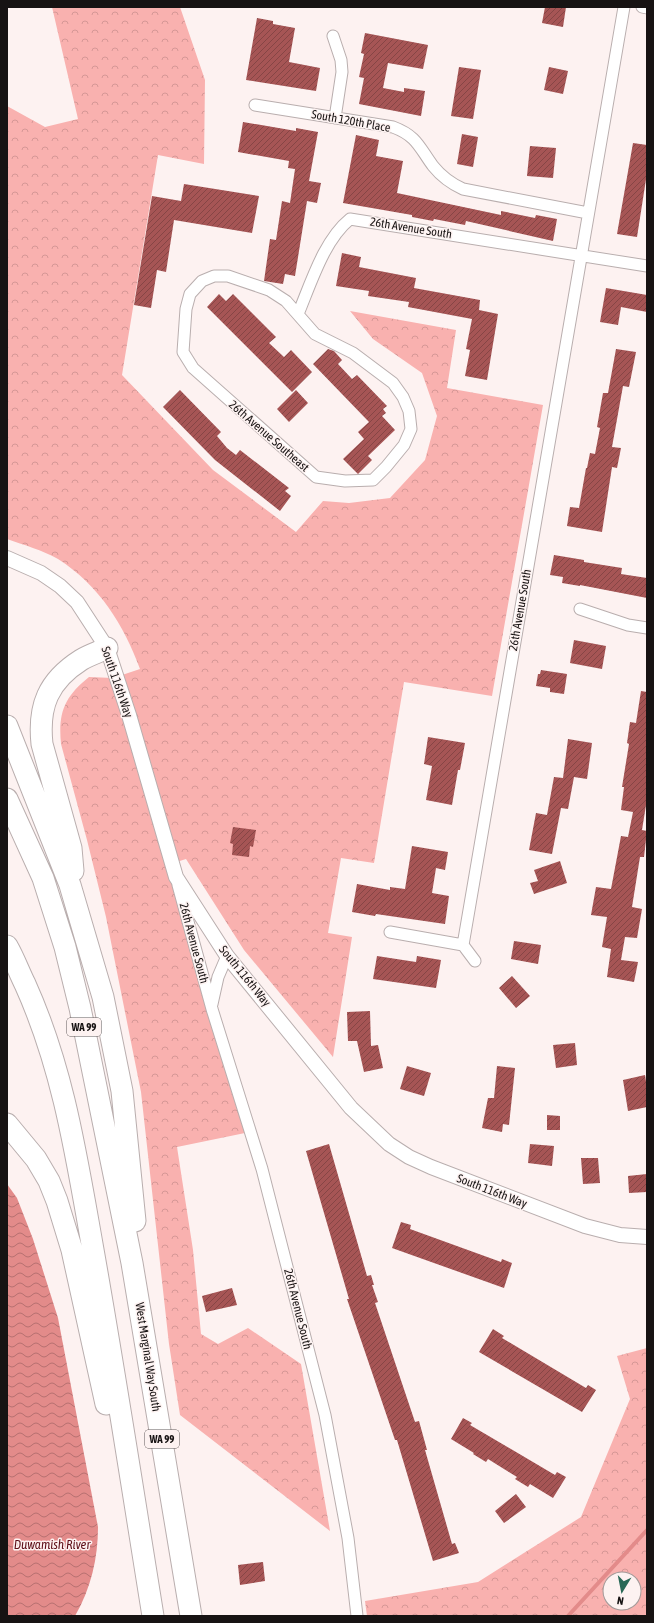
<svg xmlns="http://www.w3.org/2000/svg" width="654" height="1623" viewBox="0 0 654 1623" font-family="'Asap Condensed',sans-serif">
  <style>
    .forest { fill: url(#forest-crowns); fill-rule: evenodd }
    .water { fill: url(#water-waves) }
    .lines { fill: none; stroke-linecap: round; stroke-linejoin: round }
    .stream { stroke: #e38b8a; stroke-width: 4 }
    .building { fill: url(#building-hatch) }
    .minor-casing { stroke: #b9aeae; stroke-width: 13 }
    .tertiary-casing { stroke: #b9aeae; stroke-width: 16 }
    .motorway-casing { stroke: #b9aeae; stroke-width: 23 }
    .minor { stroke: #fff; stroke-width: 11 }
    .tertiary { stroke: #fff; stroke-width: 14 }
    .motorway { stroke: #fff; stroke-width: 21 }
    .labels { text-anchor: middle; stroke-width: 3; stroke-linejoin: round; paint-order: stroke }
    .shield { fill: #fdf2f1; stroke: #5c5656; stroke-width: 1 }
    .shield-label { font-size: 11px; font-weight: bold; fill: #171313 }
    .street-label { font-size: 12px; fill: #171313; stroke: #fdf2f1 }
    .water-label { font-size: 13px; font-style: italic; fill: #5e0f18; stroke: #fdf2f1 }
  </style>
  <defs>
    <pattern id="forest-crowns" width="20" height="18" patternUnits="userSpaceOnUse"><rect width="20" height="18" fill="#f9b1af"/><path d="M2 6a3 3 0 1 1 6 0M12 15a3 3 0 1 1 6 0" fill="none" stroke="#d59796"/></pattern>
    <pattern id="water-waves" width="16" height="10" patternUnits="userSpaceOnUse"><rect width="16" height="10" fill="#e38b8a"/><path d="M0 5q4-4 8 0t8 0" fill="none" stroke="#b77070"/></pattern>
    <pattern id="building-hatch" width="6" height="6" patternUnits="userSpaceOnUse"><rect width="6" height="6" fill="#a65555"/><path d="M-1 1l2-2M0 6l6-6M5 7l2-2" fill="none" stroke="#864545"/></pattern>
  </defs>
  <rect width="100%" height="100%" fill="#fdf2f1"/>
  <path class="forest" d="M52 7H180L205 80 204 164 158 155 122 375 213 470 296 532 323 501 349 503 390 498 425 460 437 416 422 373 373 339 350 311 456 330 447 388 543 405 492 696 404 682 374 863 341 858 328 933 352 937 333 1057 244 950 186 859 167 865 245 1133 177 1147 193 1250 201 1334 218 1344 248 1328 301 1364 330 1531 180 1415 169 1344 141 1092 106 917 87 840 61 744C58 713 64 697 89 677L113 678 140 669C124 625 99 585 58 559 42 550 24 545 7 539V106L45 127 78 119Z
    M647 1348V1616H367L365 1601 478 1582 581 1517 630 1399 617 1356ZM610 1579H634V1603H610Z"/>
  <path class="water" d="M7 1184 17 1198 33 1239 58 1318 98 1527C98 1558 91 1588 75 1616H7Z"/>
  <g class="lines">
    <path class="stream" d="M568 1616 647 1530"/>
  </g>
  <path class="building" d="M545 7H566L563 27 542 23Z
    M257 18 273 21V24L295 28 289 62 320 68 316 91 246 80Z
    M365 33 428 45 423 69 388 63 383 88 404 92V88L425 91 421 116 359 104 364 78 359 77 364 54 361 53Z
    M459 67 481 70 473 119 451 116Z
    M549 67 568 71 563 94 544 90Z
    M243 122 296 131V128L318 132 309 181 321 183 317 203 307 201 295 276 285 274 283 284 264 281 270 239 276 240 282 201 290 203 295 169 288 168 289 161 238 152Z
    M462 134 478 137 473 167 457 164Z
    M356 135 379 140 376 156 403 161 397 193 501 215V211L535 218 536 215 557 219 553 241 466 221 465 225 434 219 433 221 412 217V215L343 203Z
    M633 143 647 145V173L637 237 617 234Z
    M530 146 556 148 553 178 527 176Z
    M184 184 259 196 252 233 174 220 166 272 157 270 151 308 134 305 152 196 181 201Z
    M342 253 361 257 359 267 416 278 414 288 480 300 479 310 498 314 487 380 465 376 470 350 466 349 472 319 408 307 409 302 368 296 369 291 336 286Z
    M606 288 647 295V312L621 307 618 325 600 322Z
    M219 294 226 301 233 294 276 337 269 343 284 357 291 350 312 372 292 392 207 307Z
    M328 349 334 351 342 360 338 364 352 379 357 375 387 406 383 409 386 413 382 416 395 430 368 456 372 460 358 474 343 459 364 439 358 432 369 422 313 364Z
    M616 349 636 352 629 387 623 386 612 447 621 448 617 468 612 467 602 532 567 526 570 507 579 508 586 468H587L590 453 595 454 600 428 597 427 603 393H608Z
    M180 390 221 432 217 436 227 448 236 455 240 450 289 488 285 491 291 496 280 511 215 460 163 407Z
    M296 390 308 403 289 422 277 409Z
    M554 555 584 560V562L622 568 621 574 647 578V598L580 585V586L562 583 563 577 550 575Z
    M574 640 606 646 602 669 570 663Z
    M541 670 567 674 564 694 550 692V688L536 686 538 674H540Z
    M641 691 647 692V799L642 830 647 831 644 857H640L632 907 642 909 637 938 625 937 621 960 638 962 634 982 607 977 611 949 602 947 607 917 591 915 596 887 611 889 621 836 628 837 633 812 621 810 624 787H622L629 744 627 743 630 722 636 723Z
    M428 737 465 743 460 770H458L452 805 426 800 432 766 424 764Z
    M568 739 592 743 587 779 574 777 568 809 561 808 552 854 529 850 536 813 547 815 554 777 563 778Z
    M233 827 256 830 253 847 250 846 249 857 232 855 233 844 230 843Z
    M412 846 448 852 445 870 436 868 432 893 449 896 445 924 376 914 375 916 352 912 357 884 390 890V887L405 889Z
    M560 861 567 883 534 894 530 883 538 881 534 870Z
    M514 941 541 945 538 964 511 959Z
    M377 956 416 962 417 956 441 960 436 988 373 979Z
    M512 976 530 996 516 1008 499 988Z
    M370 1011 371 1046 378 1045 383 1068 364 1072 357 1041H348L347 1012Z
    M575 1043 577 1065 556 1068 553 1045Z
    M407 1066 431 1073 424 1096 400 1089Z
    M497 1066 515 1068 509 1125 503 1124 502 1132 482 1128 488 1098H494Z
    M645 1075 647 1088V1107L628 1111 623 1080Z
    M547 1115 560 1116V1130H547Z
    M329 1144 367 1276 371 1275 374 1285H372L378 1302 375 1303 415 1422 419 1421 427 1450H425L452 1544 455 1543 459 1553 433 1561 397 1440H395L347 1299H349L306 1151Z
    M530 1144 554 1146 552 1166 528 1163Z
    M581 1158H598L600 1183 583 1184Z
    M647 1174V1192L629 1193 628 1176Z
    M401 1222 411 1225 410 1229 501 1262 502 1259 512 1263 504 1288 392 1248Z
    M232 1288 237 1305 206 1312 202 1296Z
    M493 1329 504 1336 502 1338 586 1388 588 1385 596 1390 582 1412 479 1352Z
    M463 1418 472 1423 470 1425 555 1475 557 1472 566 1477 553 1498 530 1484 528 1487 515 1479 517 1477 488 1459 486 1462 473 1454 474 1453 451 1439Z
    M516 1494 526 1507 504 1523 495 1511Z
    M263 1562 265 1581 240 1585 238 1565Z"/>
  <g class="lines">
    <g class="minor-casing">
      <path id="minor" d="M642 7 647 8
        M333 36 341 60 342 72 335 118
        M255 105 393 127C417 136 419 147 433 166 441 176 452 184 463 189L588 213
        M214 276H228L269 290 286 301 315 334 353 353 393 383 403 397 409 411 411 429 404 445 386 467 373 480 345 481 316 477 193 368 183 352 186 309 190 294 202 281Z
        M298 314C311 283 324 240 350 219L647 266
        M580 609 628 625 647 628
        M178 885 212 1009 262 1169 325 1415 348 1538 357 1616
        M390 932 463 945
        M475 961 463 945 624 7
        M212 1004 218 977 227 956"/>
    </g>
    <g class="tertiary-casing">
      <path id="tertiary" d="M7 558 41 573 60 586 77 602 107 648 129 715 176 877 227 956 351 1108 389 1144 409 1157 431 1167 585 1226 620 1235 647 1237"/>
    </g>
    <g class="motorway-casing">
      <path id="motorway" d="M7 726 70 885 103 997 122 1091 135 1221
        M7 799 43 878 65 947 80 1008 132 1263 191 1616
        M73 871 71 848 42 744C38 706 48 681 81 660 89 655 99 652 107 648
        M7 946C14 958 19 972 25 984 63 1068 76 1154 92 1244 114 1368 133 1492 153 1616
        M7 1124 36 1159 49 1181 57 1201 72 1250 106 1404"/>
    </g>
    <use href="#minor" class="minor"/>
    <use href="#tertiary" class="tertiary"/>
    <use href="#motorway" class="motorway"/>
  </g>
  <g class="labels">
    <g class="shield">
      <rect x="67" y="1018" width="34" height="18" rx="3"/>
      <rect x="145" y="1430" width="34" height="18" rx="3"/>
    </g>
    <g class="shield-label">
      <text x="84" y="1031">WA 99</text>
      <text x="162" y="1443">WA 99</text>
    </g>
    <g class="street-label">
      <text transform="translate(351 121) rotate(10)" y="4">South 120th Place</text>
      <text transform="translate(411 228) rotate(9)" y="4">26th Avenue South</text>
      <text transform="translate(269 436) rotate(41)" y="4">26th Avenue Southeast</text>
      <text transform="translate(520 610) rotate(-80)" y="4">26th Avenue South</text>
      <text transform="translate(117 682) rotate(71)" y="4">South 116th Way</text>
      <text transform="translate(194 943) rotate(75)" y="4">26th Avenue South</text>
      <text transform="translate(245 976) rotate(51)" y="4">South 116th Way</text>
      <text transform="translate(492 1191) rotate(21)" y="4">South 116th Way</text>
      <text transform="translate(298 1309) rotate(76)" y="4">26th Avenue South</text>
      <text transform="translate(148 1357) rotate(81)" y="4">West Marginal Way South</text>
    </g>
    <g class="water-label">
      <text x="52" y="1549">Duwamish River</text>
    </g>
  </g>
  <rect width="654" height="1623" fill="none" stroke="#171313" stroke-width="16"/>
  <g transform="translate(622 1591) rotate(190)"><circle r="19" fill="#fdf2f1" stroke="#a19998"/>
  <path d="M0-3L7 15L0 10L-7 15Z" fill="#296856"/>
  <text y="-6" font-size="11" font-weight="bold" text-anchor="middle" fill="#171313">N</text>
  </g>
</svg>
